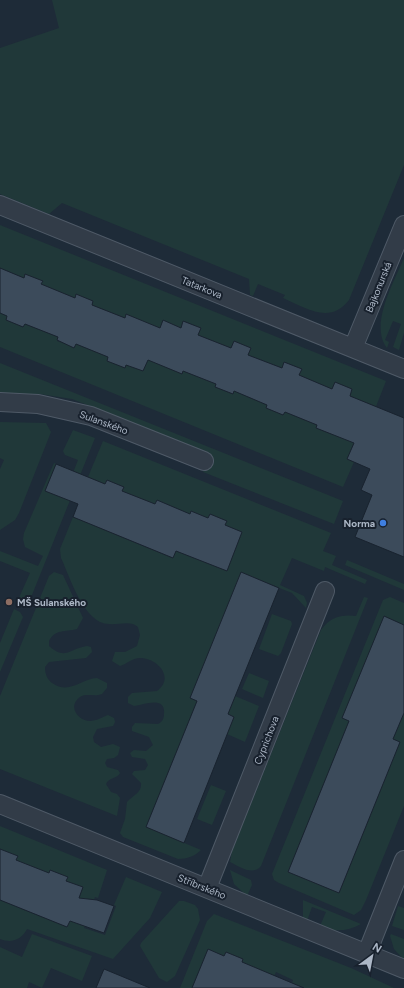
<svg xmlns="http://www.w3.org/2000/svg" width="404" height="988" viewBox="0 0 404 988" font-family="Figtree,sans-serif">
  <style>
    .green { fill: #203839 }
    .building { fill: #3c4b5b; stroke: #19232f }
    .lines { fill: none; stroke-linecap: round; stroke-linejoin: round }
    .street-casing { stroke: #4f5a67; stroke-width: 20 }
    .street { stroke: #323c48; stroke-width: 18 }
    .shop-dot { fill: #3f7fe0; stroke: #18212d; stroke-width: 1.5 }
    .education-dot { fill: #8d6e63; stroke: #18212d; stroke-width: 1.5 }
    .labels { text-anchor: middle; stroke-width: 4; stroke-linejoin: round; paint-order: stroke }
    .street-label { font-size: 10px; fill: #acb7c6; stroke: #18212d }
    .poi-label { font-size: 10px; font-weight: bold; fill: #acb7c6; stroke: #18212d; text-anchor: end }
  </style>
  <rect width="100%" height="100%" fill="#1e2b38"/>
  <path class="green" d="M52 0H404V165L349 300C330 325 306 308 283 298L285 295 258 284 253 296 250 295 249 279 62 203 49 214 0 194V48L59 28Z
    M0 225 386 381 375 409 369 406 347 459 354 462 343 487 0 347V313L7 316 6 320 23 327 25 324 58 337 57 341 74 347 76 344 143 371 149 356 165 367 182 374 183 371 216 384 215 387 232 394 234 391 267 405 266 408 283 415 285 412 317 425 316 428 333 435 366 403 350 396 352 389 335 382 332 389 299 375 302 369 285 362 282 368 248 355 251 348 234 341 231 348 198 335 201 328 184 321 181 328 163 320 159 331 126 315 125 318 92 305 93 301 76 295 75 298 41 284 42 281 25 274 24 278 0 268Z
    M404 258V333L399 350 393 347 401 324 393 321 385 340 389 342 387 348C369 325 394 282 404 258Z
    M0 363 343 501 334 524 203 472 210 453 72 399 40 394H0Z
    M0 422 46 423 51 432 19 513 15 520 0 530V469L4 460 0 458Z
    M73 430 95 438 30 600 26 603 18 600 30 573 0 561V551L38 566 43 556 25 547 23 539 24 533 54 463 56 464 45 491 63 498 78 460 65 455 63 451Z
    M103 441 331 533 323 551 336 556 332 565 367 580 365 584 325 567 324 571 292 558 280 585 304 596 307 603 306 608 292 593 241 573 190 698 197 701 146 827 201 850C195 856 187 859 178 859L123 837 120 833 125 819 127 802C133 795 142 793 141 783L132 774 134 771 145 770 148 765 145 759 132 757 130 753 134 750 146 751 153 745 149 737 132 731V727L135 723 158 724C162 722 164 719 164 714 166 695 143 705 134 706L128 703V697L132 693 157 691C175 678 158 658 140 658 132 658 127 664 120 666L112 661 115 652H125L137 646 140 635 138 627C131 620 119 625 109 624 84 624 70 577 61 558L60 549 73 517 172 558 176 551 227 571 242 532 225 525 227 521 210 514 208 518H189L122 491 124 487 107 480 105 484 88 477Z
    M347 560 404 584V590L345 565Z
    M54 572 63 575 83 618 77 629C65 632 55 629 49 641V646C65 661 71 648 87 646L91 647 92 652 86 658 49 662 45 667C45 674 47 679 52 683 69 695 81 679 97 678L107 683V688L102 694C95 697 86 693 80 697 67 706 78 721 90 721 96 721 103 717 108 715L114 718 115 722 113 726 97 729 93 737 94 742 101 747 113 744 120 747 118 755 114 758 107 759 105 763 107 767 118 770 120 773C117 779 109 777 106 784L111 792 117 794 120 798 117 816 0 769V696L49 576Z
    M364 597 368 598 261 866C253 876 240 867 230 862L232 851 321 630C330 617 342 614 356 616Z
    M390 597 404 603V625L384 616 342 718 349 721 288 872 339 893 400 742 393 739 404 713V806L366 900 361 910 354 915 279 883 274 880 272 874 383 600Z
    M14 609 20 612 23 617 0 672V643Z
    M272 614 291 621 292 624 281 653 278 656 259 649Z
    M249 673 269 681 263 698 242 689Z
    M235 696 259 706 245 742 227 734 234 717 228 714Z
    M211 785 226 791 212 825 197 819Z
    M0 826 107 870 98 898 95 897 84 928 105 935 116 906 114 905 126 877 162 892 150 918 113 959 27 929C22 939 12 944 0 939V900L67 927 83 888 66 881 68 877 50 870 49 874 16 860 18 856 0 850Z
    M230 870 251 880 252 885 247 896 234 884Z
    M303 900 361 924C348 931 334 933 320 926L326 912 312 907 307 921 303 919Z
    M179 901H184L195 905 198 909 200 920 175 976 167 982 159 978 140 946 141 943Z
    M398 906 404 908V930L392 926Z
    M214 914 351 968 394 988H303L292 983 293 980 276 972 274 976 242 963 243 959 226 952 224 956 208 949 192 988H180L207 921Z
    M32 934 92 956 82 981 51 968 42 988 29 982 27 988H0V947L22 957Z
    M391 934 404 939V960L394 949 390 936Z"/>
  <path class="building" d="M0 268 24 278 25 274 43 281 41 284 75 298 76 294 93 301 92 305 125 318 126 314 160 328 163 320 181 328 183 321 201 328 198 335 231 348 234 341 251 348 248 355 282 368 284 362 302 369 299 375 332 389 335 382 352 389 350 396 404 418V557L355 537 372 495 361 490 370 469 347 459 354 443 316 428 317 425 285 412 283 415 266 408 267 405 234 391 233 394 215 387 216 384 183 371 182 374 148 360 143 371 126 365 125 368 107 361 108 357 76 344 74 348 57 340 58 337 25 324 23 327 6 320 7 316 0 313Z
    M56 464 105 484 107 480 124 487 122 491 155 504 157 500 190 514 191 511 208 518 210 514 227 521 225 525 242 532 227 571 176 551 173 558 73 517 78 504 45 491Z
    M241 572 279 588 228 714 234 717 184 843 146 827 197 701 190 698Z
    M384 616 404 625V713L393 739 400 742 339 893 288 872 349 721 342 718Z
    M0 849 18 856 16 860 49 873 50 870 68 877 66 881 83 887 79 898 97 900 114 906 104 933 70 921 67 927 0 900Z
    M208 949 224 956 226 952 243 959 242 962 304 988H192Z
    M104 969 150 988H96Z"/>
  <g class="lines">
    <g class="street-casing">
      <path id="street" d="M0 205 404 369
        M353 348 404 225
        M0 402 38 404 91 416 204 461
        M0 804 404 969
        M207 888 325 591
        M367 953 404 860"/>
    </g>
    <use href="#street" class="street"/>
  </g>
  <circle class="shop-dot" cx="383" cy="523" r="4"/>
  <circle class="education-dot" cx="9" cy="602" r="4"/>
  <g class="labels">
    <g class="street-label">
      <text transform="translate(202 287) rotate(22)" y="4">Tatarkova</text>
      <text transform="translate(378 287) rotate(-68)" y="4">Bajkonurská</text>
      <text transform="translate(104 422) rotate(20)" y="4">Sulanského</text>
      <text transform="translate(266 740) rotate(-69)" y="4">Cyprichova</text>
      <text transform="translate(202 886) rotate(22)" y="4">Stříbrského</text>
    </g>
    <g class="poi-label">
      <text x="375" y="527">Norma</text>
      <text x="17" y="606" text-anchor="start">MŠ Sulanského</text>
    </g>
  </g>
  <g transform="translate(372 956) rotate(32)" stroke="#18212d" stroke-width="3" paint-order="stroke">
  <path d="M0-3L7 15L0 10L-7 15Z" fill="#acb7c6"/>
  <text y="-6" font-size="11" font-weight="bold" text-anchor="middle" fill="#acb7c6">N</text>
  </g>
</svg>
